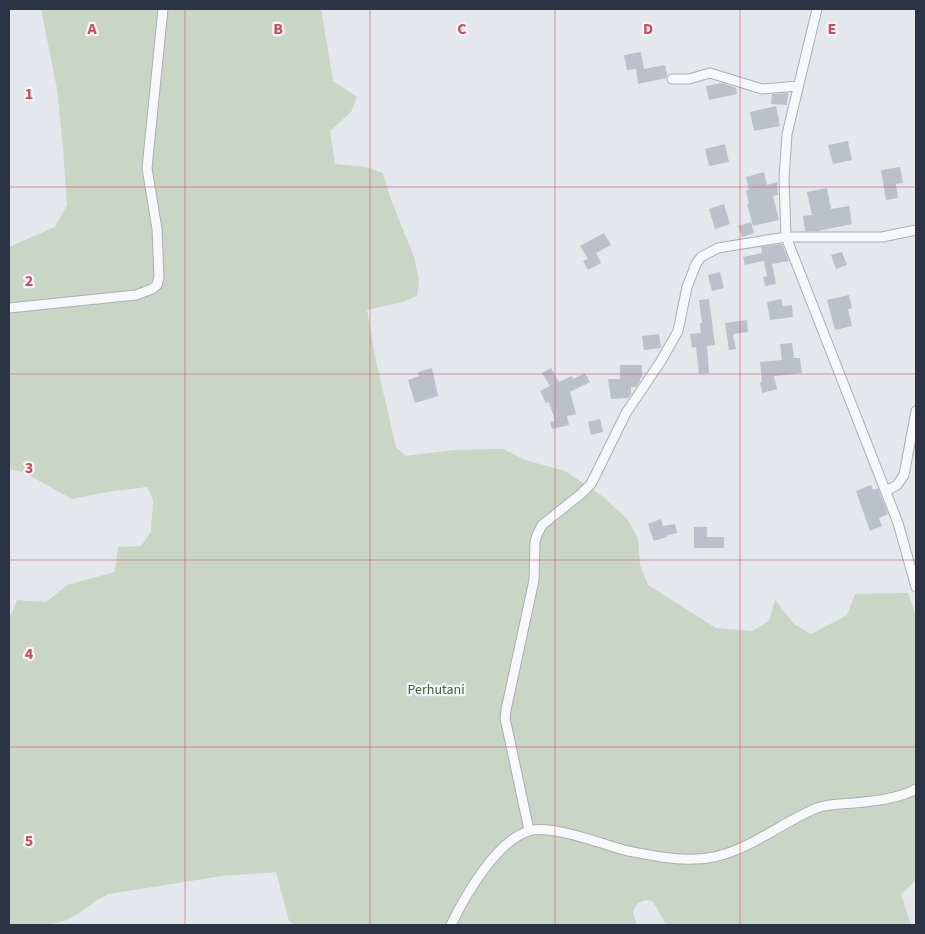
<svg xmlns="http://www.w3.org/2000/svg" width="925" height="934" viewBox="0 0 925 934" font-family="'Source Sans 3',sans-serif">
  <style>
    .green { fill: #c9d6c5 }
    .building { fill: #bbc0ca }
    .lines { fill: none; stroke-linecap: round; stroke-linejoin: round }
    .minor-casing { stroke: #a9aeb7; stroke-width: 11 }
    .minor { stroke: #f7f8fa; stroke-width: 9 }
    .grid { fill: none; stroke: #d1495b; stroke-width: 1; stroke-opacity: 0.55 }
    .labels { text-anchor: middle; stroke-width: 4.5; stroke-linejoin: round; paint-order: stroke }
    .park-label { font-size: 14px; fill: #3f6138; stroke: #f4f6f9 }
    .grid-label { font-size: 16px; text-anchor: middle; font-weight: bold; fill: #d1495b; stroke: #f4f6f9; stroke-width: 4.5; stroke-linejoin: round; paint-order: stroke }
  </style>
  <rect width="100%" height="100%" fill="#e4e7ec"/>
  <path class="green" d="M41 9H321L333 81 357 97 351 112 330 131 335 164 366 167 383 173 390 197 414 257 419 281 417 296 403 302 367 310 376 361 396 447 406 456 454 450 503 449 525 460 565 471 601 495 628 520 638 539 640 565 648 585 716 628 752 631 769 621 775 600 794 624 811 634 847 615 855 594 908 593 916 616V880L901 894 911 925H666L657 908 652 901 645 900 637 904 633 912 637 925H296L289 921 276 872 222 876 108 894 94 902 81 912 67 920 48 925H9V615H11L17 600 46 602 67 585 115 572 118 547 141 546 151 532 153 500 147 487 113 491 72 499 23 472 9 469V247L55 227 67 205 63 148 57 89Z"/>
  <path class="building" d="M641 52 644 69 665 65 667 75 666 78 638 84 636 69 627 70 624 55Z
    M722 83 736 88 737 94 709 100 706 86Z
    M788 93 787 105 771 104 772 94Z
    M776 106 780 126 754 131 750 112Z
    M848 141 852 160 833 164 828 145Z
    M725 144 729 162 709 166 705 149Z
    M900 167 903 183 896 184 898 198 886 200 881 170Z
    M764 172 767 185 777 182 778 195 773 196 779 220 753 226 747 204H749L746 190H749L746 177Z
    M827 188 831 209 849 206 852 224 818 231H805L803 216 812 215 807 192Z
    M724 204 730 224 715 229 709 209Z
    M751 222 754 233 742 237 738 226Z
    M604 233 611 245 596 253 601 263 588 270 583 261 588 259 580 246Z
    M782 244 789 261 772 264 776 284 765 286 763 277 767 276 764 261 745 265 743 257 762 253 761 247Z
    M842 252 847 265 836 269 831 255Z
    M720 272 724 288 712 291 708 275Z
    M849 295 852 308 848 309 852 326 835 330 827 300Z
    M709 299 715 345 707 346 709 373 699 374 696 347 692 348 690 334 701 333 700 323H702L699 300Z
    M781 299 783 306 792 305 793 317 770 320 767 302Z
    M747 320 748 332 733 334 736 349 729 350 725 323Z
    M659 334 661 348 644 350 642 336Z
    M792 343 794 358H800L802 373 774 376 777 389 762 393 760 382H762L760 362 782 360 780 344Z
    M620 365H642V378H640V381L636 387H631V394L628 398 611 399 608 379H620Z
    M432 368 438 396 415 403 408 380 419 376 418 372Z
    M551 368 559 382 572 376 573 379 585 373 590 382 570 392 576 414 567 416 569 425 552 429 550 422 555 421 549 402 546 403 540 391 550 386 542 373Z
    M600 419 603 432 591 435 588 422Z
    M871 485 873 490 878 488 888 514 879 518 882 526 870 531 856 491Z
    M661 519 663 526 675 524 677 533 667 535V537L654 541 648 524Z
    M694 527H707V537H724V548H694Z"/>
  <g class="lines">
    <g class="minor-casing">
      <path id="minor" d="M817 9 787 134 784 179 786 237 898 523 916 587
        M672 79H689L710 73 762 89 798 86
        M9 308 136 295 152 289 157 285 159 277 157 229 147 168 163 9
        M886 491 897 485 904 475 916 411
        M529 830 505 718 506 710 534 580 535 542 537 535 542 525 581 494 591 484 626 413 661 361 678 331 687 287 696 264 701 257 718 248 786 237H882L916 230
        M451 925C465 896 496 841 529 831 551 824 604 845 628 851 649 855 673 860 695 859 740 859 777 824 817 808 828 804 842 804 854 803 874 801 898 799 916 789"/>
    </g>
    <use href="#minor" class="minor"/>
  </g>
  <path class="grid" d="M185 9V925M370 9V925M555 9V925M740 9V925M9 187H916M9 374H916M9 560H916M9 747H916"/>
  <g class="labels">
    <g class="park-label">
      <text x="436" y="694">Perhutani</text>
    </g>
  </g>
  <g class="grid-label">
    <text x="92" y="34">A</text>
    <text x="278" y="34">B</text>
    <text x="462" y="34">C</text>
    <text x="648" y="34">D</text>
    <text x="832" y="34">E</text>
    <text x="29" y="99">1</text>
    <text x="29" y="286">2</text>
    <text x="29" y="473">3</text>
    <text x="29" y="659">4</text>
    <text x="29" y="846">5</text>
  </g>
  <rect width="925" height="934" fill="none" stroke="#2b3445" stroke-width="20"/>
</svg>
